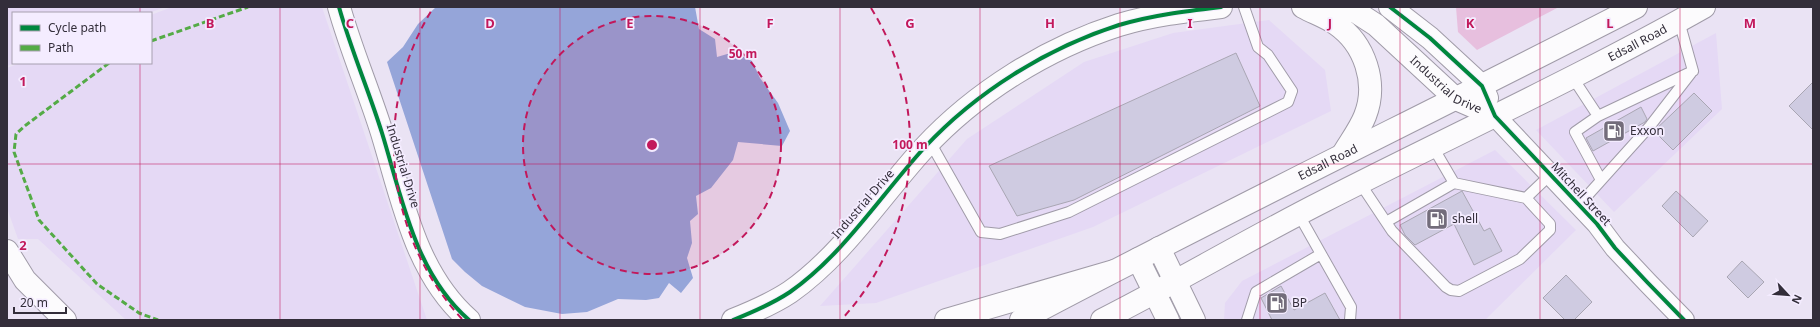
<svg xmlns="http://www.w3.org/2000/svg" width="1820" height="327" viewBox="0 0 1820 327" font-family="'Noto Sans',sans-serif">
  <style>
    .built { fill: #e5d9f5 }
    .green { fill: #e7bfde }
    .water { fill: #95a5d9 }
    .building { fill: #cfcbe1; stroke: #a9a6b3 }
    .lines { fill: none; stroke-linecap: round; stroke-linejoin: round }
    .lane-casing { stroke: #a09ba8; stroke-width: 12 }
    .street-casing { stroke: #a09ba8; stroke-width: 22 }
    .secondary-casing { stroke: #a09ba8; stroke-width: 24 }
    .highway-casing { stroke: #a09ba8; stroke-width: 24 }
    .lane { stroke: #fcfbfd; stroke-width: 10 }
    .street { stroke: #fcfbfd; stroke-width: 20 }
    .secondary { stroke: #fcfbfd; stroke-width: 22 }
    .highway { stroke: #fcfbfd; stroke-width: 22 }
    .quiet { stroke: #54ab46; stroke-width: 3; stroke-dasharray: 6 3; stroke-linecap: butt }
    .cycleway-casing { stroke: #f4ecff; stroke-width: 6 }
    .cycleway { stroke: #00873e; stroke-width: 4 }
    .grid { fill: none; stroke: #c2185b; stroke-width: 1; stroke-opacity: 0.55 }
    .ring { fill: none; stroke: #c2185b; stroke-width: 2; stroke-dasharray: 7 5 }
    .labels { text-anchor: middle; stroke-width: 3.5; stroke-linejoin: round; paint-order: stroke }
    .street-label { font-size: 12px; fill: #332e3a; stroke: #f4ecff }
    .poi-label { font-size: 12px; fill: #332e3a; stroke: #f4ecff; text-anchor: start }
    .grid-label { font-size: 13px; text-anchor: middle; font-weight: bold; fill: #c2185b; stroke: #f4ecff; stroke-width: 3.5; stroke-linejoin: round; paint-order: stroke }
    .centre { fill: #c2185b; stroke: #f4ecff; stroke-width: 2 }
    .ring-label { font-size: 12px; text-anchor: middle; font-weight: bold; fill: #c2185b; stroke: #f4ecff; stroke-width: 3.5; stroke-linejoin: round; paint-order: stroke }
  </style>
  <rect width="100%" height="100%" fill="#eae3f4"/>
  <path class="built" d="M7 7H165L149 13H13V63H15L7 66Z
    M172 7H322L427 320H126L38 239H18L7 208V68L20 63H151V15Z
    M1269 20 1325 70 1331 111 1093 227 876 303 820 306 967 139 1084 62 1173 33Z
    M1716 33 1722 109 1614 212 1536 130Z
    M1495 150 1576 230 1485 320H1224L1225 303 1242 281Z"/>
  <path class="green" d="M1456 7H1559L1477 50 1458 32Z"/>
  <path class="water" d="M436 7H695L699 29 715 39 717 57 734 52 752 61 760 78 778 103 790 131 782 146 738 142 733 160 711 188 696 196 698 214 690 221 692 243 687 258 693 278 681 293 669 283 659 298 646 300 618 299 587 312 562 314 525 307 482 286 465 272 452 259 387 62 403 47 418 24Z"/>
  <path class="building" d="M1236 53 1260 106 1074 200 1017 216 989 166Z
    M1813 82V130L1789 106Z
    M1694 93 1712 111 1673 150 1654 131Z
    M1641 107 1647 119 1645 122 1593 151 1586 138Z
    M1462 191 1484 231 1490 228 1502 251 1474 265 1454 224 1415 245 1405 235 1400 225Z
    M1676 191 1708 221 1693 237 1662 206Z
    M1742 261 1764 282 1748 298 1727 277Z
    M1566 275 1592 302 1574 320H1565L1543 298Z
    M1281 286 1294 310 1325 293 1340 320H1272L1261 298Z"/>
  <g class="lines">
    <g class="lane-casing">
      <path id="lane" d="M1573 78 1598 116
        M930 142 981 232 1000 234 1069 212 1288 102 1292 91 1268 55 1258 47 1244 7
        M1433 147 1454 183
        M1601 180 1575 132 1598 116 1693 71 1679 21
        M1360 183 1392 231 1446 287 1451 290 1459 291 1520 259 1550 230V224L1526 198 1454 183 1386 222
        M1526 198 1550 175
        M1578 206 1650 126 1691 73
        M1299 215 1351 307 1350 320
        M1247 320 1256 292 1321 254"/>
    </g>
    <g class="street-casing">
      <path id="street" d="M1495 116 1597 224 1615 248 1647 282 1684 320"/>
    </g>
    <g class="secondary-casing">
      <g id="secondary">
        <path d="M339 7C351 50 369 91 382 133 402 198 415 273 469 320"/>
        <path d="M1303 7C1314 13 1326 17 1336 24 1365 44 1378 83 1365 116 1360 129 1350 142 1343 154"/>
        <path id="s1" d="M1332 7 1356 12 1376 25 1456 99 1495 116"/>
        <path d="M1390 7 1430 38 1482 86 1487 98"/>
        <path d="M1159 248 1194 320"/>
        <path d="M1138 259 1168 320"/>
        <path d="M733 320C753 312 772 304 790 292 843 255 881 195 924 148 976 92 1047 48 1119 25 1152 15 1187 11 1221 7"/>
        <path id="s2" d="M1021 320C1224 212 1432 112 1636 7"/>
        <path id="s3" d="M1102 320C1177 282 1249 239 1324 201 1451 136 1580 77 1704 7"/>
      </g>
    </g>
    <g class="highway-casing">
      <path id="highway" d="M7 251 25 280 65 320
        M946 320 1114 271"/>
    </g>
    <use href="#lane" class="lane"/>
    <use href="#street" class="street"/>
    <use href="#secondary" class="secondary"/>
    <use href="#highway" class="highway"/>
    <path class="quiet" d="M151 41 248 7
      M109 63 26 125 16 134 14 152 39 220 97 284 139 313 158 320"/>
    <g class="cycleway-casing">
      <path id="cycleway" d="M339 7C351 50 369 91 382 133 402 198 415 273 469 320
        M1390 7 1430 38 1482 86 1495 116 1597 224 1615 248 1647 282 1684 320
        M733 320C753 312 772 304 790 292 843 255 881 195 924 148 976 92 1047 48 1119 25 1152 15 1187 11 1221 7"/>
    </g>
    <use href="#cycleway" class="cycleway"/>
  </g>
  <path class="grid" d="M140 7V13M280 7V320M420 7V320M560 7V320M700 7V320M840 7V320M980 7V320M1120 7V320M1260 7V320M1400 7V320M1540 7V320M1680 7V320M140 63V320M7 164H1813"/>
  <circle cx="652" cy="145" r="129" fill="#c2185b" fill-opacity=".12"/>
  <g class="ring">
    <circle cx="652" cy="145" r="129"/>
    <path d="M462 319A258 258 0 0 1 433 8M871 8A258 258 0 0 1 842 319"/>
  </g>
  <defs>
    <g id="fuel-square" transform="scale(1.15)"><rect x="-9" y="-9" width="18" height="18" rx="4" fill="#736d7b" stroke="#f4ecff"/><path d="M-5.5-6h7V0h2V4h1.3V-2.5L3-4.5l.8-.8L6-3V5H2.5V1h-1V6h-7ZM-4.2-4.7v3.2H.2V-4.7Z" fill="#fff"/></g>
  </defs>
  <g fill-rule="evenodd">
    <use href="#fuel-square" x="1614" y="131"/>
    <use href="#fuel-square" x="1437" y="219"/>
    <use href="#fuel-square" x="1277" y="303"/>
  </g>
  <g class="labels">
    <g class="street-label">
      <text dy="4" stroke="none"><textPath href="#s3" startOffset="603">Edsall Road</textPath></text>
      <text dy="4" stroke="none"><textPath href="#s1" startOffset="141">Industrial Drive</textPath></text>
      <text dy="4" stroke="none"><textPath href="#s2" startOffset="345">Edsall Road</textPath></text>
      <text transform="translate(403 166) rotate(73)" y="4">Industrial Drive</text>
      <text transform="translate(1581 194) rotate(47)" y="4">Mitchell Street</text>
      <text transform="translate(863 204) rotate(-49)" y="4">Industrial Drive</text>
    </g>
    <g class="poi-label">
      <text x="1630" y="135">Exxon</text>
      <text x="1452" y="223">shell</text>
      <text x="1292" y="307">BP</text>
    </g>
  </g>
  <g class="grid-label">
    <text x="210" y="28">B</text>
    <text x="350" y="28">C</text>
    <text x="490" y="28">D</text>
    <text x="630" y="28">E</text>
    <text x="770" y="28">F</text>
    <text x="910" y="28">G</text>
    <text x="1050" y="28">H</text>
    <text x="1190" y="28">I</text>
    <text x="1330" y="28">J</text>
    <text x="1470" y="28">K</text>
    <text x="1610" y="28">L</text>
    <text x="1750" y="28">M</text>
    <text x="23" y="86">1</text>
    <text x="23" y="250">2</text>
  </g>
  <circle cx="652" cy="145" r="6" class="centre"/>
  <g class="ring-label">
    <text x="743" y="58">50 m</text>
    <text x="910" y="149">100 m</text>
  </g>
  <rect width="1820" height="327" fill="none" stroke="#332e3a" stroke-width="16"/>
  <rect x="12" y="12" width="140" height="52" fill="#f4ecff" stroke="#a7a0b0"/>
  <rect x="20" y="25" width="20" height="6" fill="#00873e" stroke="#a7a0b0"/>
  <text x="48" y="32" font-size="12" fill="#332e3a">Cycle path</text>
  <rect x="20" y="45" width="20" height="6" fill="#54ab46" stroke="#a7a0b0"/>
  <text x="48" y="52" font-size="12" fill="#332e3a">Path</text>
  <g transform="translate(1788 295) rotate(116)" stroke="#f4ecff" stroke-width="3" paint-order="stroke">
  <path d="M0-3L7 15L0 10L-7 15Z" fill="#332e3a"/>
  <text y="-6" font-size="11" font-weight="bold" text-anchor="middle" fill="#332e3a">N</text>
  </g>
  <path d="M14 307v6h52v-6" fill="none" stroke="#332e3a" stroke-width="2"/>
  <text x="20" y="307" font-size="12" fill="#332e3a" stroke="#f4ecff" stroke-width="3" paint-order="stroke">20 m</text>
</svg>
